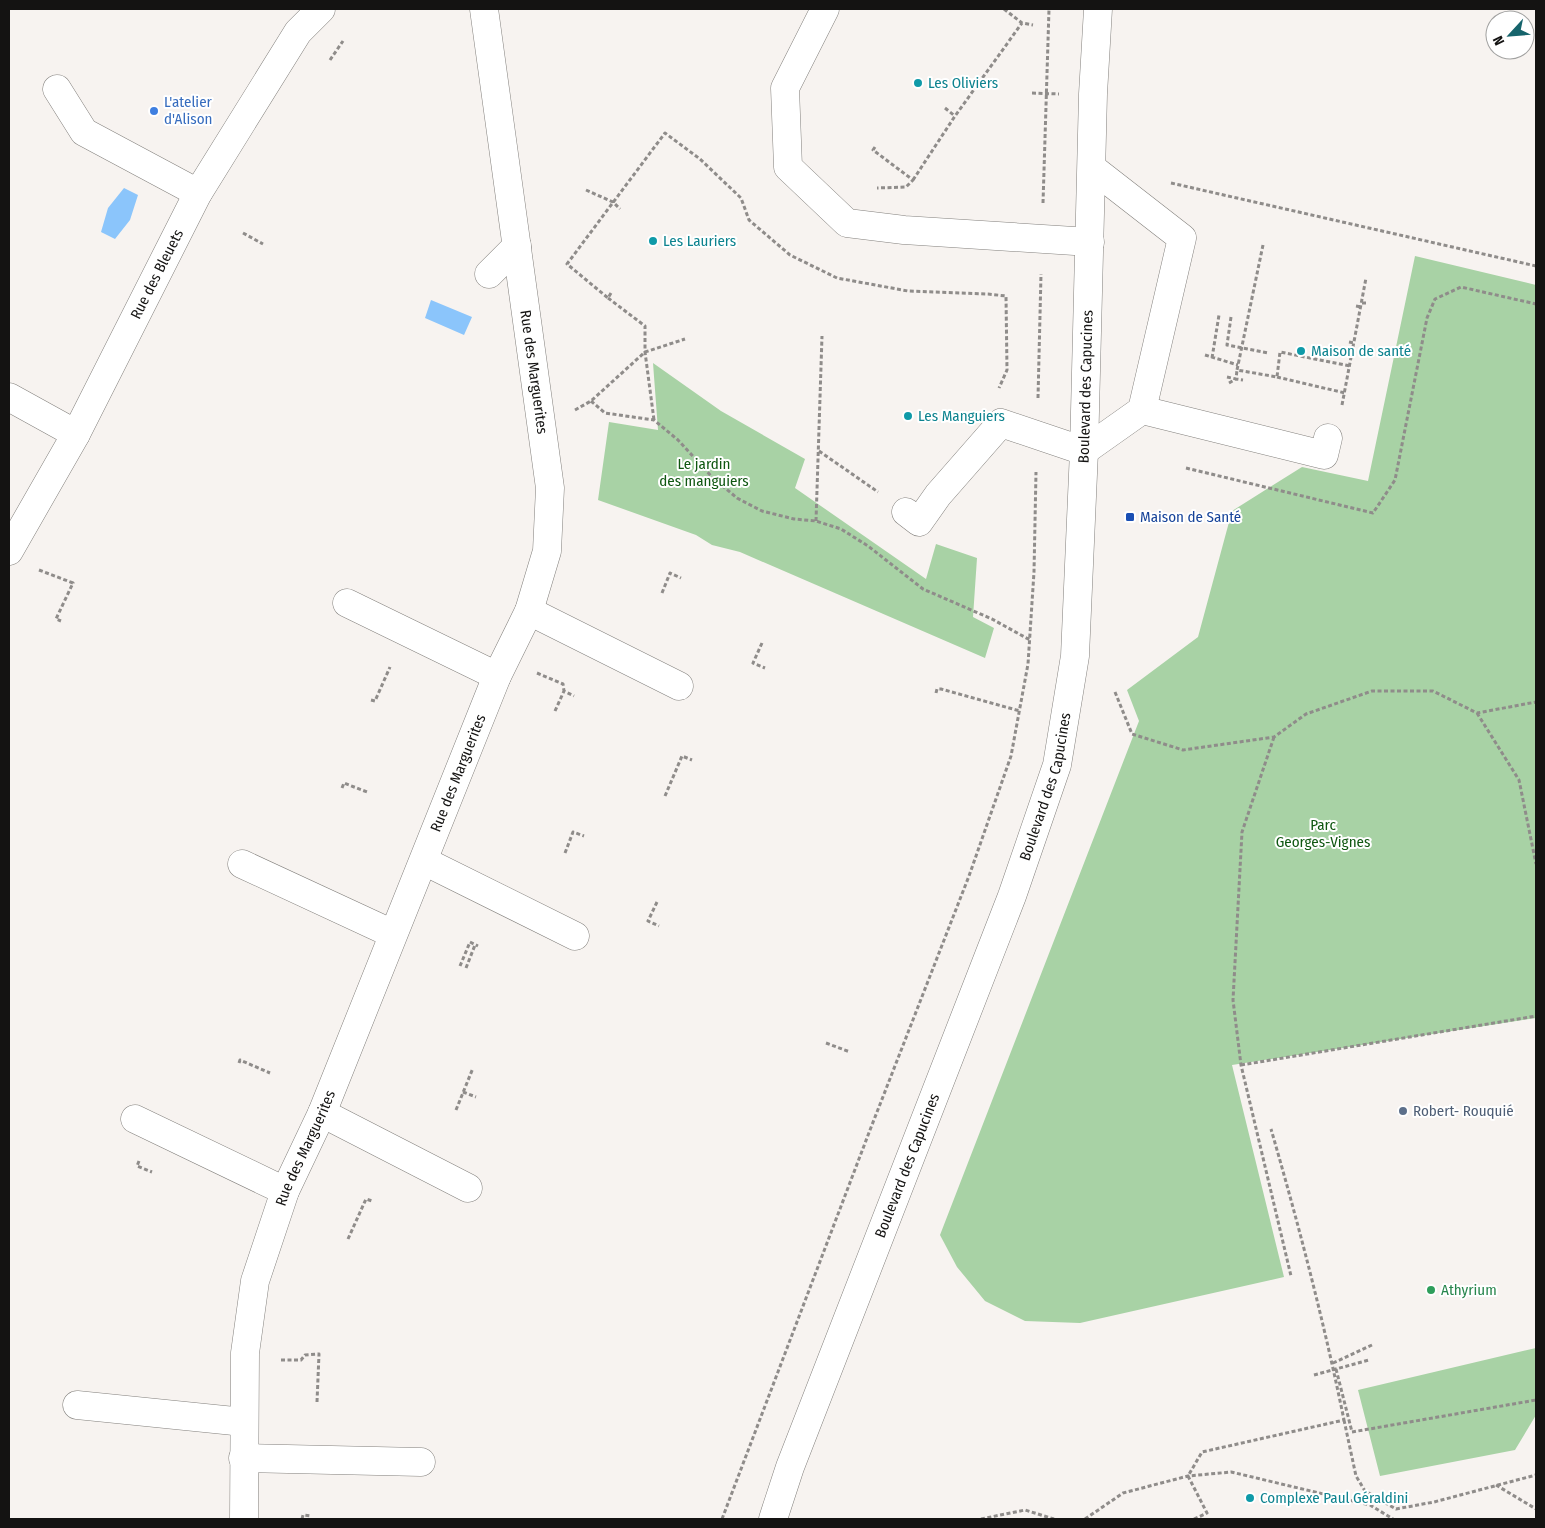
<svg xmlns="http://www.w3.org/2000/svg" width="1545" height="1528" viewBox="0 0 1545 1528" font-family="'Fira Sans Condensed',sans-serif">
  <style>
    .green { fill: #a8d2a5 }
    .water { fill: #8bc5fb }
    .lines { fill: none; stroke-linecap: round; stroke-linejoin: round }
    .minor-casing { stroke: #83807d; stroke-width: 29 }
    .path { stroke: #8f8c8a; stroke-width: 3; stroke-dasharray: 4 2.5; stroke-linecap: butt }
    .minor { stroke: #fff; stroke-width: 28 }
    .culture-dot { fill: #0f9aa8; stroke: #fff; stroke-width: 2 }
    .shop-dot { fill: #3f7fe0; stroke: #fff; stroke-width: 2 }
    .transit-dot { fill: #1a4fb4; stroke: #fff; stroke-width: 2 }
    .service-dot { fill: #5c6f8a; stroke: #fff; stroke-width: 2 }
    .leisure-dot { fill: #2e9e5b; stroke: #fff; stroke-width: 2 }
    .labels { text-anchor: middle; stroke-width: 4; stroke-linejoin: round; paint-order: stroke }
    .culture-label { font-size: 15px; fill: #0d838f; stroke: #fff; text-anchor: start }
    .shop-label { font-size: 15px; fill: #366cbe; stroke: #fff; text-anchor: start }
    .street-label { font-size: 15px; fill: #141312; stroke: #fff }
    .park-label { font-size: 15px; fill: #0f5711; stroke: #fff }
    .transit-label { font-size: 15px; fill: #164399; stroke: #fff; text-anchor: start }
    .service-label { font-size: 15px; fill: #4e5e75; stroke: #fff; text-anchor: start }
    .leisure-label { font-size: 15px; fill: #27864d; stroke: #fff; text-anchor: start }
  </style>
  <rect width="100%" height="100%" fill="#f7f3f0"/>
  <path class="green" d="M1415 256 1536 285V1018L1232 1065 1284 1277 1080 1323 1025 1321 985 1301 957 1267 940 1235 1139 721 1127 690 1198 637 1232 511 1302 467 1368 481Z
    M653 363 721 411 805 459 795 488 926 579 936 544 977 558 973 617 994 628 985 658 740 552 712 545 696 535 598 500 609 422 658 430Z
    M1536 1348V1415L1515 1450 1380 1476 1358 1390Z"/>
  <path class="water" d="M124 188 138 195 130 220 115 239 101 232 108 208Z
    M431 300 472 317 464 335 425 318Z"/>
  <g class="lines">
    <g class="minor-casing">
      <g id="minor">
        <path d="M825 9 785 88 788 167 847 223 904 230 1090 242"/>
        <path d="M57 89 84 132 198 193"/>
        <path d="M489 274 517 246"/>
        <path d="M9 397 76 434"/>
        <path d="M1142 410 1324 455 1328 438"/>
        <path d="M906 512 919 522 938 495 1001 423 1084 451 1142 410 1182 238 1092 168"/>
        <path id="s1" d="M9 551 76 434 198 193 298 32 321 9"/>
        <path d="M347 603 497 676"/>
        <path d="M529 611 679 686"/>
        <path d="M424 861 575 936"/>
        <path d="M242 864 393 934"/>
        <path d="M322 1113 468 1188"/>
        <path d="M135 1119 285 1191"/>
        <path d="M77 1405 244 1422"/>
        <path d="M243 1458 421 1462"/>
        <path id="s2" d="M244 1519 245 1353 255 1281 285 1191 322 1113 497 676 529 611 547 551 550 488 484 9"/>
        <path id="s3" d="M773 1519 790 1467 1012 896 1057 765 1075 656 1084 451 1093 94 1098 9"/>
      </g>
    </g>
    <path class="path" d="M1004 9 1022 23 1033 25
      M330 60 343 41
      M1032 93 1059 94
      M945 108 955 116
      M875 147 873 150 913 180 906 187 877 188
      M913 180 955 116 1022 23
      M1171 183 1536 266
      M586 190 613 202 620 209
      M1043 203 1049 9
      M243 233 263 244
      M1263 245 1237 370 1277 377 1280 352 1350 366
      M611 293 608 298 567 264 665 133 700 159 741 198 749 220 790 255 837 278 908 291 988 294 1006 296 1007 370 999 388
      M608 298 645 326V352L654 420
      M1362 303H1367
      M1356 306 1361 307
      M1231 317 1227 345 1268 353
      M1349 342 1354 343
      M1205 355 1238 365
      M1212 358 1219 315
      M1227 377 1236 379 1237 370
      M1277 377 1345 393
      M1229 383 1236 379 1243 380
      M1038 398 1041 274
      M591 401 605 413 654 420 678 440 712 477 737 498 762 511 794 519 816 521 841 529 868 546 923 589 992 619 1030 640
      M1342 405 1366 278
      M575 410 591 401 645 352 685 339
      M819 451 878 492
      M1186 468 1373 513 1395 480 1427 318 1435 299 1461 287 1536 304
      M816 521 822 336
      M39 570 73 583 56 619 61 621
      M662 593 670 573 681 578
      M762 643 753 663 765 668
      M537 673 563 684 564 691
      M1115 692 1132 734 1183 750 1274 737 1306 714 1372 691H1433L1477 713 1536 702
      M936 693 937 689H941L1020 711
      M371 700 375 701 390 667
      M555 711 564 691 574 696
      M1477 713 1519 780 1536 864
      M1274 737 1242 832 1233 1000 1241 1065 1291 1276
      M342 788 344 783 367 792
      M665 796 682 756 692 760
      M565 853 573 832 584 836
      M657 902 648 921 659 926
      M460 966 470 942 478 946
      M466 968 475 945
      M826 1043 850 1052
      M239 1063 240 1060 270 1073
      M1241 1065 1536 1016
      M463 1092 476 1097
      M456 1110 473 1068
      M139 1161 137 1166 152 1172
      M348 1239 366 1199 372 1201
      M281 1360H301L305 1355 319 1354 317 1402
      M1333 1363 1372 1345
      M1336 1369 1352 1432 1536 1400
      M1314 1375 1369 1360
      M1344 1420 1356 1476 1365 1491 1396 1509 1434 1502 1536 1475
      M1496 1485 1536 1509
      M302 1519 303 1515 311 1516
      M722 1519 870 1130 969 876 1011 756 1028 664 1034 572 1036 472
      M981 1519 1025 1510 1054 1519
      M1085 1519 1123 1493 1188 1476 1231 1472 1370 1505 1393 1519
      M1194 1519 1207 1513 1188 1476 1202 1452 1344 1420C1324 1322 1299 1226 1271 1129"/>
    <use href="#minor" class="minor"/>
  </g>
  <g class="culture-dot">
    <circle cx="918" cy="83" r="5"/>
    <circle cx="653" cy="241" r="5"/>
    <circle cx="1301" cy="351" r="5"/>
    <circle cx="908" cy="416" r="5"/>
    <circle cx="1250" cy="1498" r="5"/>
  </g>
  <circle class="shop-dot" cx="154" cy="111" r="5"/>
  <rect class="transit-dot" x="1125" y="512" width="10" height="10" rx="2.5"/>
  <circle class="service-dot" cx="1403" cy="1111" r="5"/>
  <circle class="leisure-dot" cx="1431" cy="1290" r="5"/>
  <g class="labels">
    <g class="culture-label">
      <text x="928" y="88">Les Oliviers</text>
      <text x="663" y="246">Les Lauriers</text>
      <text x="1311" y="356">Maison de santé</text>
      <text x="918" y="421">Les Manguiers</text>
      <text x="1260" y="1503">Complexe Paul Géraldini</text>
    </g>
    <g class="shop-label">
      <text x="164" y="107">L'atelier<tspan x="164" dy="17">d'Alison</tspan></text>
    </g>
    <g class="street-label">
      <text dy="5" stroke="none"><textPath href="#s1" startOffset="314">Rue des Bleuets</textPath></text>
      <text transform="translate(534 372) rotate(82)" y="5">Rue des Marguerites</text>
      <text dy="5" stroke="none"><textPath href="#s3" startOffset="1186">Boulevard des Capucines</textPath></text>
      <text dy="5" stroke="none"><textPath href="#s2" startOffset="786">Rue des Marguerites</textPath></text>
      <text dy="5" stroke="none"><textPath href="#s3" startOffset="782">Boulevard des Capucines</textPath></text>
      <text dy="5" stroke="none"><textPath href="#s2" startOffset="381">Rue des Marguerites</textPath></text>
      <text dy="5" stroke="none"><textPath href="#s3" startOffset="378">Boulevard des Capucines</textPath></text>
    </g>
    <g class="park-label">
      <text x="704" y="469">Le jardin<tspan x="704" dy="17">des manguiers</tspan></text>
      <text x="1323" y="830">Parc<tspan x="1323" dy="17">Georges-Vignes</tspan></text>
    </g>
    <g class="transit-label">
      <text x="1140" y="522">Maison de Santé</text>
    </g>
    <g class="service-label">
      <text x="1413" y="1116">Robert- Rouquié</text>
    </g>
    <g class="leisure-label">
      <text x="1441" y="1295">Athyrium</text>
    </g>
  </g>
  <rect width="1545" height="1528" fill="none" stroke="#141312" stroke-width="20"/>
  <g transform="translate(1510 35) rotate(244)"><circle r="24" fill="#ffffff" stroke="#a1a1a0"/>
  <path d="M0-4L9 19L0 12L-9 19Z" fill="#16646c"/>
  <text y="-8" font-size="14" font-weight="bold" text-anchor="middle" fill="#141312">N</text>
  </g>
</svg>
